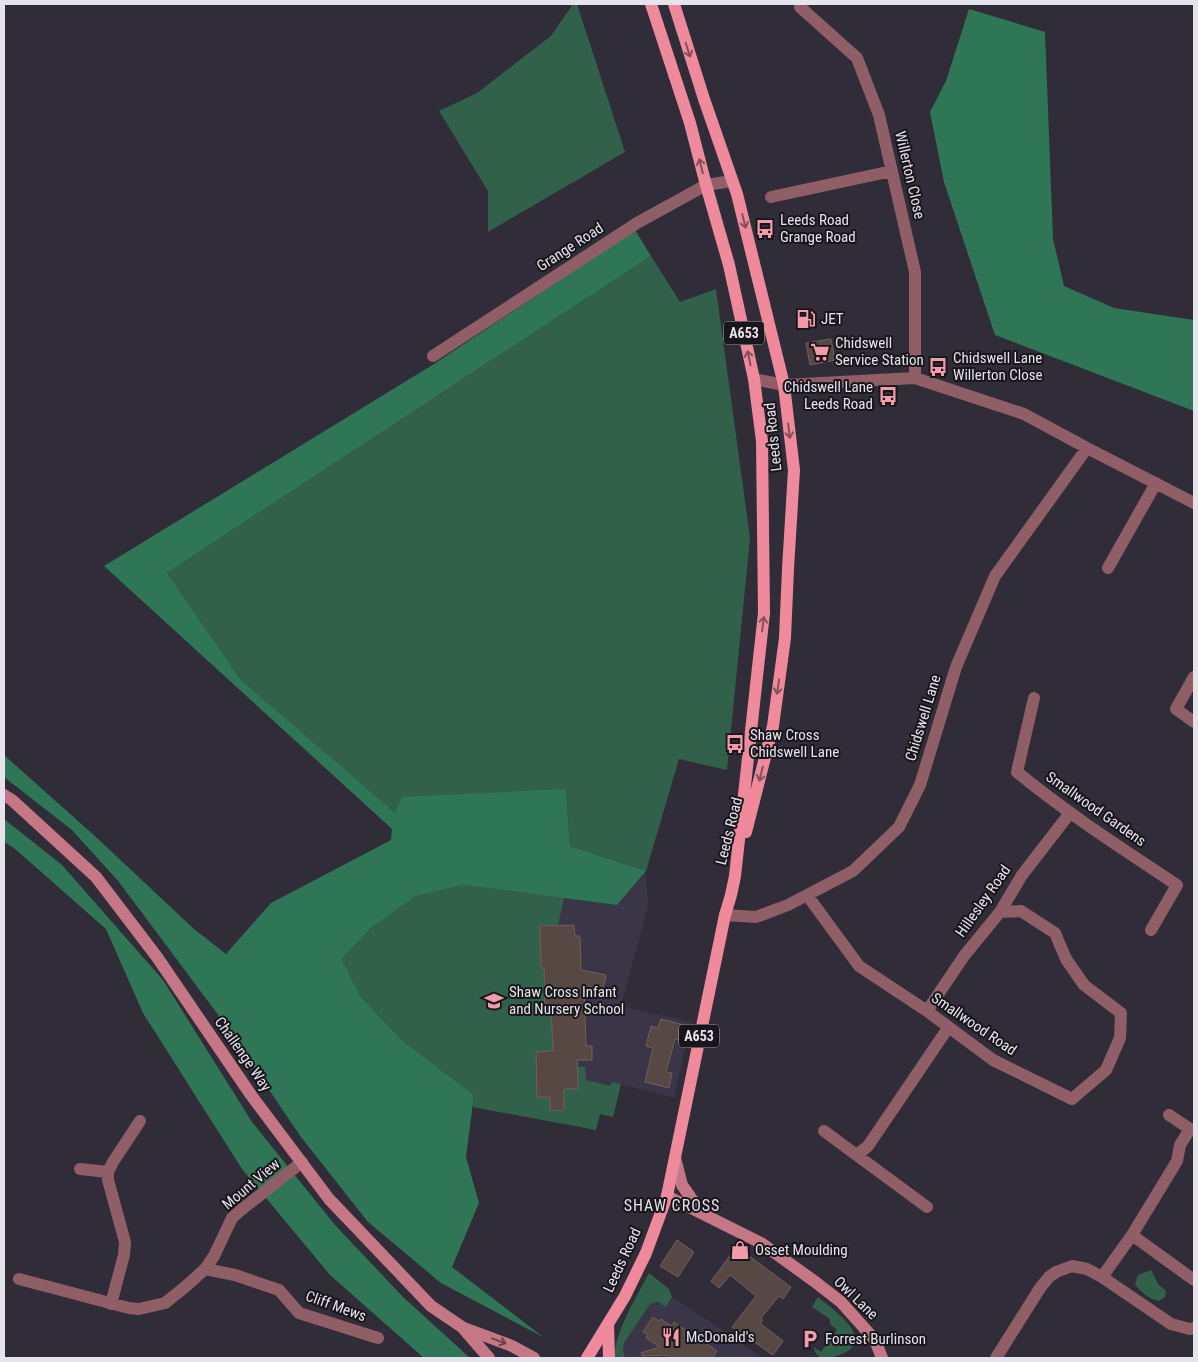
<svg xmlns="http://www.w3.org/2000/svg" width="1198" height="1362" viewBox="0 0 1198 1362" font-family="'Roboto Condensed',sans-serif">
  <style>
    .built { fill: #3a3647 }
    .green { fill: #32614b }
    .forest { fill: #2f7657 }
    .building { fill: #574844; stroke: #70605c }
    .lines { fill: none; stroke-linecap: round; stroke-linejoin: round }
    .street { stroke: #905e66; stroke-width: 12 }
    .secondary { stroke: #c67785; stroke-width: 12 }
    .primary { stroke: #ef899c; stroke-width: 12 }
    .oneway { stroke: #84505c }
    .oneway2 { stroke: #66424b }
    .labels { text-anchor: middle; stroke-width: 4; stroke-linejoin: round; paint-order: stroke }
    .shield { fill: #18161b; stroke: #a8a6ad; stroke-width: 1 }
    .shield-label { font-size: 14px; font-weight: bold; fill: #e5e3eb }
    .street-label { font-size: 15px; fill: #e5e3eb; stroke: #18161b }
    .poi-label { font-size: 15px; fill: #e5e3eb; stroke: #18161b; text-anchor: start }
    .neighbourhood-label { font-size: 16px; letter-spacing: 1px; fill: #e5e3eb; stroke: #18161b }
  </style>
  <rect width="100%" height="100%" fill="#302d39"/>
  <path class="built" d="M646 871 648 906 621 1006 691 1022 674 1098 621 1084 613 1117 600 1114 596 1130 473 1107 474 1095 464 885 617 905Z
    M672 1297 729 1334 762 1358H625L623 1351 624 1343 650 1304 658 1302 666 1307Z"/>
  <path class="green" d="M573 4H577L625 152 488 232V191L439 111 477 93 551 36Z
    M651 256 680 302 716 289 750 538 727 770 679 759 646 871 570 846 566 790 395 814 242 681 167 573Z
    M464 885 564 898 558 925 540 926 544 968 545 1005 552 1016V1038L556 1051 536 1052 537 1097H550V1111L564 1110V1089H578L577 1067H585L586 1080 610 1086 612 1082 621 1084 613 1117 600 1114 596 1130 473 1107 474 1095 403 1041 360 996 342 959 371 928 416 896Z
    M1151 1270 1158 1284 1166 1291 1165 1297 1159 1301C1149 1299 1140 1292 1135 1284L1138 1275Z
    M649 1273 669 1289 672 1297 666 1307 658 1302 650 1304 624 1343 623 1351 625 1358H614C616 1329 636 1298 649 1273Z
    M818 1297C831 1308 874 1337 846 1352 835 1357 832 1358 820 1358L815 1352 814 1347 821 1352 837 1330 830 1324V1319L812 1307Z"/>
  <path class="forest" d="M969 9 1045 32 1053 239 1064 286 1114 308 1194 320V411L995 335 944 182 930 112 946 81Z
    M635 230 651 256 167 573 242 681 395 813 402 797 566 789 570 846 646 871 617 905 464 885 416 896 371 928 342 959 360 996 403 1041 474 1095 466 1157 479 1203 452 1267 543 1337 441 1283 368 1222 301 1137 219 1016 119 882 72 830 4 777V755L97 838 194 929 226 954 271 903 391 840 392 829 104 566 434 364Z
    M4 819 62 865 163 980 252 1122 335 1225 403 1297 470 1358H424L330 1275 242 1169 143 1013 106 929 14 848 4 842Z"/>
  <path class="building" d="M831 339 835 360 810 365 806 343Z
    M574 925 575 936H580L581 970 606 975 603 989 584 985 586 1046H592V1060H577L578 1089H564V1110L550 1111V1097H537L536 1052 553 1051 551 1005H545L544 968H541L540 926Z
    M661 1019 684 1025 680 1040 675 1039 666 1072 672 1073 669 1088 645 1082 653 1048 646 1046 651 1026 658 1028Z
    M677 1240 694 1252 678 1277 660 1266Z
    M737 1243 747 1248 745 1253 791 1287 783 1299 779 1296 761 1318 763 1320 760 1323 783 1341 773 1355 750 1339 749 1340 732 1327 756 1296 730 1275 719 1288 711 1281 729 1257Z
    M653 1317 659 1321 661 1319 671 1326 674 1322 717 1351 713 1358H671L667 1355 642 1356 641 1353 660 1347 646 1338 648 1335 643 1332Z"/>
  <g class="lines">
    <path class="street" d="M800 7 857 58 879 115 915 272V378
      M771 197 892 171
      M433 356 637 223 706 185 732 181
      M754 379 784 385 915 378 1024 414 1087 448 1194 503
      M1108 568 1156 483
      M1194 677 1176 709 1194 722
      M1034 698 1017 772C1068 814 1123 849 1177 885L1151 930
      M807 895 859 966 927 1011 993 1060 1072 1099 1106 1070 1120 1038 1121 1013 1084 985 1066 959 1055 933 1021 911 1000 912
      M725 915 756 917 788 905 853 871 899 827 920 785 956 667 995 576 1087 448
      M927 1011 964 956 1000 912 1022 875 1070 813
      M824 1131 927 1207
      M857 1155 868 1146 948 1028
      M80 1169 108 1172
      M1132 1235 1194 1280
      M205 1269 235 1275 279 1290 299 1313 378 1338
      M1102 1277 1132 1235 1177 1161 1180 1145 1190 1129 1169 1115
      M19 1279 129 1308 139 1309 165 1303 185 1287 205 1269 214 1256 232 1218 241 1210 302 1162
      M111 1304 124 1255 125 1242 108 1180V1172L113 1162 140 1121
      M996 1358 1040 1288 1049 1277 1056 1272 1072 1266 1087 1269 1102 1277 1171 1324 1190 1329 1194 1328"/>
    <path class="secondary" d="M4 795 12 800 96 877 157 957 251 1095 329 1199 431 1306 462 1327 489 1358
      M675 1158 682 1185 700 1211
      M667 1196 761 1243 814 1281 841 1302 875 1340 882 1358
      M464 1328 512 1346 534 1358"/>
    <path class="primary" d="M674 4 704 99 737 194 784 385 794 470 788 569 785 638 773 726 746 832
      M608 1324 609 1358
      M587 1358 625 1296 646 1253 667 1196 725 915 731 895 735 876 764 613 762 441 754 379 729 265 706 185 690 123 651 4"/>
  </g>
  <defs><path id="oneway-shaft" d="M-6 0H5M1.5-3L5.5 0L1.5 3" fill="none" stroke-width="1.6" stroke-linecap="round" stroke-linejoin="round" transform="scale(1.25)"/></defs>
  <g class="oneway">
    <use href="#oneway-shaft" transform="translate(688 50) rotate(72)"/>
    <use href="#oneway-shaft" transform="translate(701 166) rotate(-104)"/>
    <use href="#oneway-shaft" transform="translate(744 221) rotate(76)"/>
    <use href="#oneway-shaft" transform="translate(749 358) rotate(-102)"/>
    <use href="#oneway-shaft" transform="translate(789 431) rotate(83)"/>
    <use href="#oneway-shaft" transform="translate(763 624) rotate(-83)"/>
    <use href="#oneway-shaft" transform="translate(778 687) rotate(98)"/>
    <use href="#oneway-shaft" transform="translate(761 774) rotate(104)"/>
  </g>
  <use class="oneway2" href="#oneway-shaft" transform="translate(499 1341) rotate(20)"/>
  <defs>
    <g id="bus-bare" transform="scale(1.5)"><path d="M-5-6H5V4H4V6H2V4H-2V6H-4V4H-5ZM-3.5-4V0h7V-4ZM-3.5 1.2v1.5H-2V1.2ZM2 1.2v1.5H3.5V1.2Z" fill="#f39aab" stroke="#18161b" stroke-width="2.5" paint-order="stroke"/></g>
    <g id="fuel-bare" transform="scale(1.5)"><path d="M-5.5-6h7V0h2V4h1.3V-2.5L3-4.5l.8-.8L6-3V5H2.5V1h-1V6h-7ZM-4.2-4.7v3.2H.2V-4.7Z" fill="#f39aab" stroke="#18161b" stroke-width="2.5" paint-order="stroke"/></g>
    <g id="supermarket-bare" transform="scale(1.5)"><path d="M-6-5.5h2.5l.6 2H6L4.5 2H-2.5L-4.4-4H-6ZM-1.5 3.2a1.3 1.3 0 1 0 .1 0ZM3 3.2a1.3 1.3 0 1 0 .1 0Z" fill="#f39aab" stroke="#18161b" stroke-width="2.5" paint-order="stroke"/></g>
    <g id="school-bare" transform="scale(1.5)"><path d="M0-5L7-2L0 1L-7-2ZM-4 1L0 2.5L4 1V4Q0 6-4 4Z" fill="#f39aab" stroke="#18161b" stroke-width="2.5" paint-order="stroke"/></g>
    <g id="shop-bare" transform="scale(1.5)"><path d="M-5-2.5h2.3a2.7 3.5 0 0 1 5.4 0H5L5.5 6h-11ZM-1.5-2.5h3a1.5 2.3 0 0 0-3 0Z" fill="#f39aab" stroke="#18161b" stroke-width="2.5" paint-order="stroke"/></g>
    <g id="restaurant-bare" transform="scale(1.5)"><path d="M-5-6h1v4h1v-4h1v4h1v-4h1v5L-1.5 .5V6h-2V.5L-5-1ZM5-6V6H3V1.5H1.5Q1.5-4 5-6Z" fill="#f39aab" stroke="#18161b" stroke-width="2.5" paint-order="stroke"/></g>
    <g id="parking-bare" transform="scale(1.5)"><path d="M-3.5-5.5H1a3.5 3.5 0 0 1 0 7H-1V5.5H-3.5ZM-1-3.4V-.6H.8a1.4 1.4 0 0 0 0-2.8Z" fill="#f39aab" stroke="#18161b" stroke-width="2.5" paint-order="stroke"/></g>
  </defs>
  <g fill-rule="evenodd">
    <use href="#bus-bare" x="765" y="229"/>
    <use href="#fuel-bare" x="806" y="319"/>
    <use href="#supermarket-bare" x="820" y="352"/>
    <use href="#bus-bare" x="938" y="367"/>
    <use href="#bus-bare" x="888" y="396"/>
    <use href="#bus-bare" x="735" y="744"/>
    <use href="#school-bare" x="494" y="1001"/>
    <use href="#shop-bare" x="740" y="1250"/>
    <use href="#restaurant-bare" x="671" y="1337"/>
    <use href="#parking-bare" x="810" y="1339"/>
  </g>
  <g class="labels">
    <g class="shield">
      <rect x="724" y="321.5" width="40" height="23" rx="4"/>
      <rect x="679" y="1024.5" width="40" height="23" rx="4"/>
    </g>
    <g class="shield-label">
      <text x="744" y="338">A653</text>
      <text x="699" y="1041">A653</text>
    </g>
    <g class="street-label">
      <text transform="translate(910 175) rotate(77)" y="5">Willerton Close</text>
      <text transform="translate(570 247) rotate(-33)" y="5">Grange Road</text>
      <text transform="translate(773 437) rotate(-96)" y="5">Leeds Road</text>
      <text transform="translate(923 718) rotate(-73)" y="5">Chidswell Lane</text>
      <text transform="translate(1096 809) rotate(35)" y="5">Smallwood Gardens</text>
      <text transform="translate(729 831) rotate(-76)" y="5">Leeds Road</text>
      <text transform="translate(983 901) rotate(-55)" y="5">Hillesley Road</text>
      <text transform="translate(974 1024) rotate(34)" y="5">Smallwood Road</text>
      <text transform="translate(243 1054) rotate(55)" y="5">Challenge Way</text>
      <text transform="translate(251 1184) rotate(-40)" y="5">Mount View</text>
      <text transform="translate(622 1260) rotate(-65)" y="5">Leeds Road</text>
      <text transform="translate(856 1298) rotate(44)" y="5">Owl Lane</text>
      <text transform="translate(336 1306) rotate(20)" y="5">Cliff Mews</text>
    </g>
    <g class="poi-label">
      <text x="780" y="225">Leeds Road<tspan x="780" dy="17">Grange Road</tspan></text>
      <text x="821" y="324">JET</text>
      <text x="835" y="348">Chidswell<tspan x="835" dy="17">Service Station</tspan></text>
      <text x="953" y="363">Chidswell Lane<tspan x="953" dy="17">Willerton Close</tspan></text>
      <text x="873" y="392" text-anchor="end">Chidswell Lane<tspan x="873" dy="17">Leeds Road</tspan></text>
      <text x="750" y="740">Shaw Cross<tspan x="750" dy="17">Chidswell Lane</tspan></text>
      <text x="509" y="997">Shaw Cross Infant<tspan x="509" dy="17">and Nursery School</tspan></text>
      <text x="755" y="1255">Osset Moulding</text>
      <text x="686" y="1342">McDonald's</text>
      <text x="825" y="1344">Forrest Burlinson</text>
    </g>
    <g class="neighbourhood-label">
      <text x="672" y="1211">SHAW CROSS</text>
    </g>
  </g>
  <rect width="1198" height="1362" fill="none" stroke="#e5e3eb" stroke-width="10"/>
</svg>
